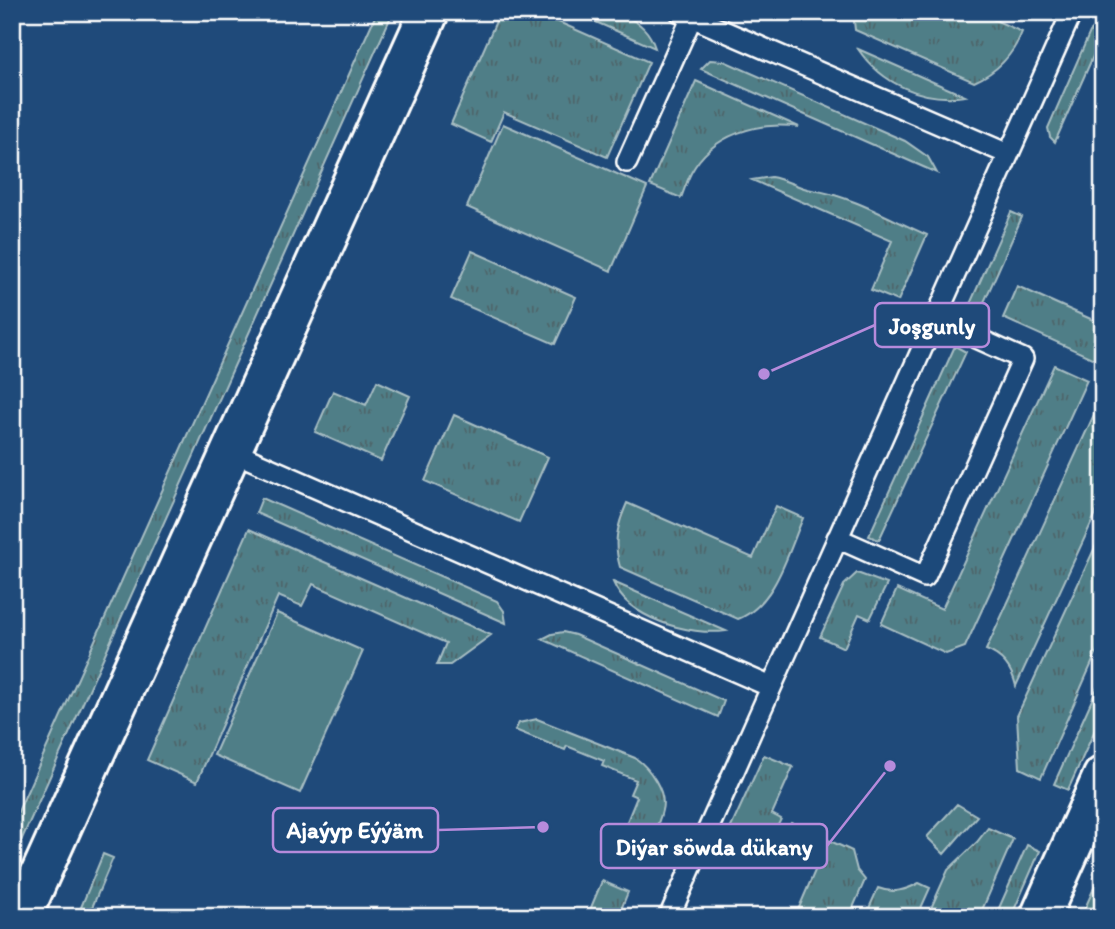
<svg xmlns="http://www.w3.org/2000/svg" width="1115" height="929" viewBox="0 0 1115 929" font-family="Itim,sans-serif">
  <style>
    .grass { fill: url(#grass-tufts); stroke: #a8bec3; stroke-width: 2 }
    .pitch { fill: #507e87; stroke: #a8bec3; stroke-width: 2 }
    .lines { fill: none; stroke-linecap: round; stroke-linejoin: round }
    .lane-casing { stroke: #fff; stroke-width: 24 }
    .street-casing { stroke: #fff; stroke-width: 44 }
    .secondary-casing { stroke: #fff; stroke-width: 44 }
    .lane { stroke: #1f4a7a; stroke-width: 19 }
    .street { stroke: #1f4a7a; stroke-width: 38 }
    .secondary { stroke: #1f4a7a; stroke-width: 38 }
    .leader { fill: none; stroke: #b68bdc; stroke-width: 2.5 }
    .callout-dot { fill: #b68bdc; stroke: #1f4a7a; stroke-width: 2.5 }
    .callout { fill: #1f4a7a; stroke: #b68bdc; stroke-width: 2.5 }
    .callout-label { font-size: 23px; text-anchor: middle; font-weight: bold; fill: #fff }
  </style>
  <defs>
    <pattern id="grass-tufts" width="24" height="20" patternUnits="userSpaceOnUse" patternTransform="scale(1.75)"><rect width="24" height="20" fill="#507e87"/><path d="M3 7l-1-3M5 7V3M7 7l1-3M15 17l-1-3M17 17v-4M19 17l1-3" fill="none" stroke="#4e656a"/></pattern>
  </defs>
  <rect width="100%" height="100%" fill="#1f4a7a"/>
  <filter id="ink" filterUnits="userSpaceOnUse"><feTurbulence type="fractalNoise" baseFrequency=".0143" numOctaves="2"/><feDisplacementMap in="SourceGraphic" scale="14" xChannelSelector="R" yChannelSelector="G"/><feConvolveMatrix kernelMatrix="1 2 1 2 8 2 1 2 1" color-interpolation-filters="sRGB"/></filter>
  <g filter="url(#ink)">
    <path class="grass" d="M377 12H393L12 861V825Z
      M500 12H536L649 62 607 157 504 112 491 142 451 124Z
      M573 12C606 12 643 10 655 48Z
      M853 12H977L1022 32C1013 55 997 72 974 82L855 30Z
      M1103 25V34L1055 142 1050 137 1048 128 1090 32 1097 26Z
      M858 49 965 96C922 102 882 84 858 49Z
      M710 60 724 61 905 141 928 157 937 173 701 69Z
      M696 81 799 127C758 121 712 134 691 173 687 181 684 190 681 198L650 185Z
      M771 177C785 179 799 188 812 190 852 196 890 219 927 235L898 301 871 290 892 241 752 180Z
      M1011 212 1022 217 981 309 970 304Z
      M472 251 576 297 555 344 451 299Z
      M1017 286 1102 324 1103 363 1003 318Z
      M955 346 966 352 879 540 869 536Z
      M1054 365 1087 380 965 647 946 654 881 624 897 589 942 609Z
      M377 381 410 396 381 461 315 432 333 391 366 405Z
      M1103 395V498L1016 686C1012 669 1003 656 986 650Z
      M454 415 548 457 519 522 425 481Z
      M262 498 497 601 504 611 506 623 256 513Z
      M627 503 753 558 776 506 803 518C788 552 776 604 738 619L620 567C613 543 617 526 627 503Z
      M249 529 491 635 450 665H437L446 643 313 584 302 606 278 596 197 782 147 760Z
      M1103 530V638L1041 778 1020 768 1017 716Z
      M857 573 887 584 870 619 859 614 844 648 820 637 844 585Z
      M613 582 726 631C690 636 628 619 613 582Z
      M563 632 575 635 724 701 718 717 542 639 552 634Z
      M1103 675V712L1068 790 1054 784Z
      M537 719 635 758C649 767 667 792 662 810 659 826 649 842 643 857L617 846 637 797 630 794 636 780 602 766 604 761 567 746 565 750 515 730 519 723Z
      M764 755 793 767 772 814 781 819 766 850 728 834Z
      M957 804 977 816 944 854 927 837Z
      M791 823 852 851 857 870 865 880 849 917H795L817 866 799 857 788 861 776 855Z
      M988 828 1013 839 979 917H927L948 870 977 842Z
      M1027 845 1040 851 1011 917H995Z
      M103 854 113 858 88 917H77Z
      M1103 868V917H1081Z
      M602 881 628 892 618 917H587Z
      M919 883 930 888 917 917H865L878 888C893 894 906 890 919 883Z"/>
    <path class="pitch" d="M503 124 647 187 611 271 467 207Z
      M277 613 363 651 300 793 214 755Z"/>
    <g class="lines">
      <g class="lane-casing">
        <path id="lane" d="M680 12 1008 154
          M627 162 692 17
          M231 451 771 687
          M837 538 925 577 1023 359 935 319
          M669 917 1072 12"/>
      </g>
      <g class="street-casing">
        <path id="street" d="M21 917 429 12"/>
      </g>
      <g class="secondary-casing">
        <path id="secondary" d="M1040 917 1103 776"/>
      </g>
      <use href="#lane" class="lane"/>
      <use href="#street" class="street"/>
      <use href="#secondary" class="secondary"/>
    </g>
  </g>
  <path class="leader" d="M764 374L875 325M543 827L438 830M890 766L827 846"/>
  <g class="callout-dot">
    <circle cx="764" cy="374" r="7"/>
    <circle cx="543" cy="827" r="7"/>
    <circle cx="890" cy="766" r="7"/>
  </g>
  <g class="callout">
    <rect x="875" y="303" width="114" height="44" rx="7"/>
    <rect x="273" y="808" width="165" height="44" rx="7"/>
    <rect x="601" y="824" width="226" height="44" rx="7"/>
  </g>
  <g class="callout-label">
    <text x="932" y="334">Joşgunly</text>
    <text x="355" y="838">Ajaýyp Eýýäm</text>
    <text x="714" y="855">Diýar söwda dükany</text>
  </g>
  <rect width="1115" height="929" fill="none" stroke="#1f4a7a" stroke-width="42"/>
  <rect x="21" y="21" width="1073" height="887" fill="none" stroke="#fff" stroke-width="2.5" filter="url(#ink)"/>
</svg>
